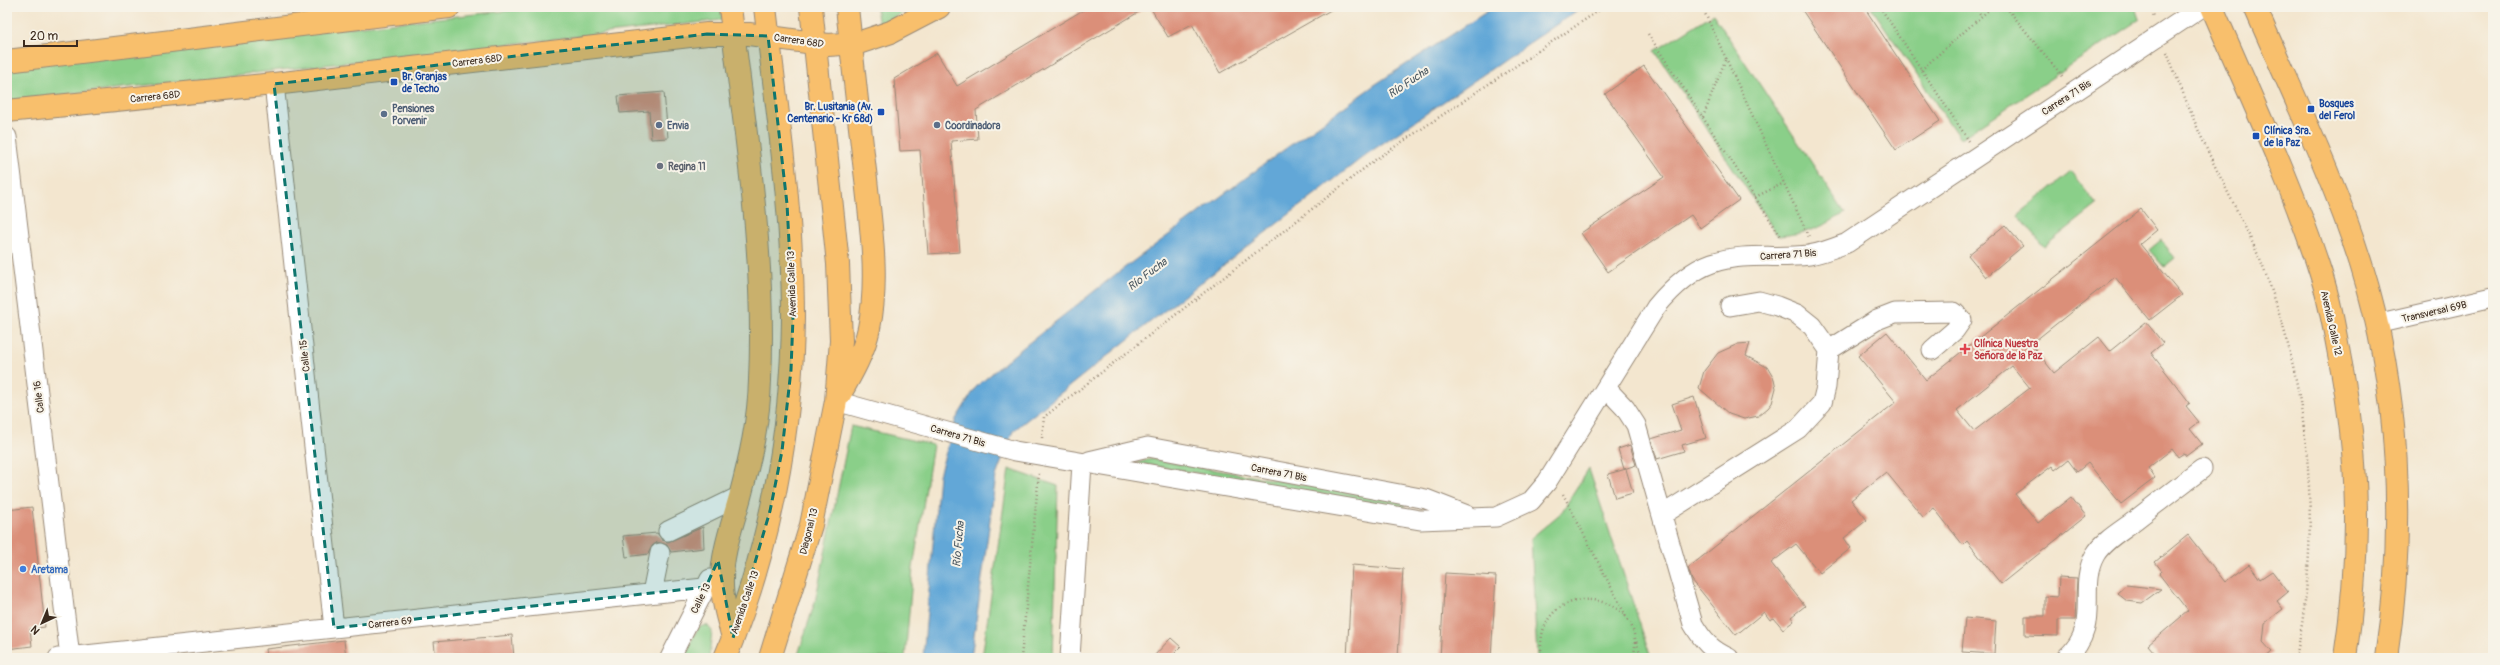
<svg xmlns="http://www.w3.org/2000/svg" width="2500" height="665" viewBox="0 0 2500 665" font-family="Pangolin,sans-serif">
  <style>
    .green { fill: #8acf89; stroke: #627c54 }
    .water { fill: #62a7d7; stroke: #4e687a }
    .building { fill: #db8f79; fill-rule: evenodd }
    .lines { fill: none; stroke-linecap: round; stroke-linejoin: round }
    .minor-casing { stroke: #978876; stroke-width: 21 }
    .major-casing { stroke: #978876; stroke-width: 24 }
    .path { stroke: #978876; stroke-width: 2.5; stroke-dasharray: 1 3; stroke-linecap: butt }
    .minor { stroke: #fff; stroke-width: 19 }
    .major { stroke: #f8bf6c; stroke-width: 22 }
    .marked { fill: #0f766e; fill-opacity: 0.2; stroke: #0f766e; stroke-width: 3; stroke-dasharray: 8 5; stroke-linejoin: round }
    .transit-dot { fill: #1a4fb4; stroke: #f7f3e8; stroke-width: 1.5 }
    .service-dot { fill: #5c6f8a; stroke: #f7f3e8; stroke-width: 1.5 }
    .worship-dot { fill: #6b7280; stroke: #f7f3e8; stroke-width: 1.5 }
    .health-dot { fill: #e0444e; stroke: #f7f3e8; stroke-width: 1.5 }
    .shop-dot { fill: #3f7fe0; stroke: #f7f3e8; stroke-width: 1.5 }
    .labels { text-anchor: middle; stroke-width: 4; stroke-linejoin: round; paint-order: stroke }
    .street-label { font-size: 10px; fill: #3b2a1e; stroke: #f7f3e8 }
    .transit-label { font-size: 10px; font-weight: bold; fill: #164399; stroke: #f7f3e8; text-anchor: start }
    .service-label { font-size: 10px; font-weight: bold; fill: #4e5e75; stroke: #f7f3e8; text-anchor: start }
    .worship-label { font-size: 10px; font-weight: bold; fill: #5b616d; stroke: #f7f3e8; text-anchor: start }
    .health-label { font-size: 10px; font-weight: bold; fill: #be3a42; stroke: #f7f3e8; text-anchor: start }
    .shop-label { font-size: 10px; font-weight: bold; fill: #366cbe; stroke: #f7f3e8; text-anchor: start }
    .water-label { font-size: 11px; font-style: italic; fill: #49565f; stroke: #f7f3e8 }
  </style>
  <rect width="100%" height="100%" fill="#f7f3e8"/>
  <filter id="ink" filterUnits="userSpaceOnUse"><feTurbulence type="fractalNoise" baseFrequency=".025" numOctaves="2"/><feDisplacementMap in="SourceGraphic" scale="8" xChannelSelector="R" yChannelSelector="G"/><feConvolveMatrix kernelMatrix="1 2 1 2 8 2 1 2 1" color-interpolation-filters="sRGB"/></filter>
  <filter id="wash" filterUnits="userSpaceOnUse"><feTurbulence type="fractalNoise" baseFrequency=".012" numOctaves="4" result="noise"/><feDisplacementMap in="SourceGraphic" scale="16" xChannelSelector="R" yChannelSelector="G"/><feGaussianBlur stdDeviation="0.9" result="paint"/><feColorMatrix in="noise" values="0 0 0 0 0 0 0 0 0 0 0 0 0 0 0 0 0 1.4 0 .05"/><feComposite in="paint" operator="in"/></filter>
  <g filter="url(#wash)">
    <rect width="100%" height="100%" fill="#f3e6cf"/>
    <path class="green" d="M544 7H721L722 20 7 101V63Z
      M876 7H913L879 26Z
      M1871 7H2136L2140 19 1960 139Z
      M1713 14 1845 213C1821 228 1807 234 1778 236L1655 51Z
      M2071 172 2097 205 2044 247 2018 215Z
      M2161 240 2175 258 2164 267 2149 250Z
      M851 426 933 445 913 568 905 658H797L815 602Z
      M1151 459 1405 502 1404 508 1136 463Z
      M1009 469 1058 486 1053 658H982Z
      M1589 469 1651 658H1537L1531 538 1561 513Z
      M707 625 712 631 709 658H682L699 627Z"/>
    <path class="water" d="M1494 7H1582L1367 154 1145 326 1013 431 996 476 971 658H923L939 475 956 419 976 387 1016 353 1116 274 1278 154 1376 84Z"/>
    <g id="blocks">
      <path class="building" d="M1088 7H1147L976 110 978 139 951 141 960 252 928 254 920 150 900 151 894 79 937 53 957 86Z
        M1150 7H1336L1220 73 1192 24 1168 37Z
        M1800 7H1864L1940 121 1896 150Z
        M1644 66 1739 200 1700 228 1691 215 1608 272 1581 233 1664 177 1605 94Z
        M664 92 668 138 651 139 649 111 620 113 618 96Z
        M2141 209 2157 230 2140 244 2182 295 2150 320 2115 277 2031 344 2054 373 2099 337 2110 351 2146 322 2163 343 2151 353 2190 403 2186 406 2199 422 2190 429 2202 444 2186 456 2184 453 2178 457 2172 449 2148 468 2155 478 2121 504 2088 463 2077 472 2068 460 2055 470 2052 466 2015 494 2038 523 2071 497 2086 516 2001 584 1967 541 1963 545 1934 508 1923 517 1886 472 1851 500 1867 520 1844 538 1851 548 1820 573 1796 544 1771 563 1805 606 1791 617 1794 621 1783 629 1774 618 1770 620 1764 612 1736 635 1692 580 1688 568 1896 402 1858 356 1887 332 1926 380ZM2012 366 2030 388 1974 431 1957 410Z
        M2005 225 2023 246 1986 277 1968 255Z
        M1750 343 1746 356 1767 367 1774 379 1776 388 1772 403 1768 408 1758 416 1744 419 1729 414 1699 388 1704 371 1718 353 1738 344Z
        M1694 397 1706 438 1682 445 1684 451 1657 459 1651 439 1681 430 1672 404Z
        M1630 445 1636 465 1624 469 1618 449Z
        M1626 469 1633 493 1615 498 1608 474Z
        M32 507 45 627 30 629 32 646 7 649V510Z
        M703 527 704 548 671 552 667 545 657 542 652 546 648 554 626 557 623 536 657 533 662 540 668 542Z
        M2188 535 2225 582 2249 564 2260 579 2272 571 2288 592 2277 601 2283 609 2265 623 2263 642 2272 652 2265 658H2159L2148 645 2188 611 2159 574 2162 571 2155 562Z
        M1352 565 1403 569 1398 658H1347Z
        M1445 573 1496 576 1491 658H1440Z
        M2059 577 2077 578 2075 620H2058V636L2025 635V616H2045V596L2058 597Z
        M2126 585 2161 589 2142 603 2127 601 2117 593Z
        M1965 618 1996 621 1994 654 1962 652Z
        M512 635 514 658H436L434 642Z
        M1171 638 1181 647 1170 658H1152Z
        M344 640 346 658H267L266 649Z"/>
    </g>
  </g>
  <g filter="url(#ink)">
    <use href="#blocks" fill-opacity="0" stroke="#978876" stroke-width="1"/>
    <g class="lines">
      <g class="minor-casing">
        <path id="minor" d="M274 84 334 628
          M7 137 70 657
          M2376 324 2493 297
          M1829 350 1877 320 1895 313 1954 312 1962 320 1955 330 1932 350
          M1607 389 1625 408 1636 425 1693 624C1703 641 1711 650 1729 658
          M836 401 1015 451 1420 520 1496 517 1531 501 1547 482 1656 307C1671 289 1689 271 1712 263 1744 252 1777 259 1809 255 1822 253 1834 248 1847 243L2202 7
          M1089 461 1148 447 1426 499 1467 515
          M1662 515 1798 429 1822 403 1826 387 1829 350 1812 326 1797 314 1777 306 1759 301 1730 306
          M668 531 740 496
          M652 593 660 553
          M58 658 722 586
          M670 658 710 579
          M1070 658 1082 463
          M2066 658C2103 626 2076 589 2095 555 2103 541 2121 531 2134 521 2156 504 2179 486 2202 469"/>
      </g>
      <g class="major-casing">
        <path id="major" d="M730 7C745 131 766 256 760 380 759 420 750 459 740 497 732 526 721 555 722 585 722 603 729 621 733 638
          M2212 7C2249 94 2291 181 2320 271 2329 298 2334 326 2339 354 2360 460 2361 551 2345 658
          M2255 7C2291 91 2334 178 2361 264 2400 389 2406 529 2386 658
          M7 61 449 7
          M7 111 274 84 707 34H749L828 45 858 43 891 32 939 7
          M840 394C852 373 864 352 869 328 879 280 871 228 866 179 859 122 853 64 847 7
          M725 658C769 553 792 432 793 318 793 214 777 110 765 7
          M770 658 811 525 836 401 841 341 838 264 811 7"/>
      </g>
      <path class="path" d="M1702 7 1809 237
        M1880 7 1969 141
        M1974 7 1982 16
        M2006 7 2063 77
        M2151 7 2154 17
        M1648 34 1782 238
        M2167 52C2181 88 2195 125 2212 160 2229 196 2248 230 2263 267 2311 389 2322 529 2296 658
        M1921 70 1992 7
        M1703 117 1726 58
        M1755 197 1784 183
        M1042 438 1044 417 1375 160 1604 7
        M1563 494 1627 618
        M1635 638 1642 658
        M1021 658 1039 473
        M1542 658C1529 575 1652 586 1633 658"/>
      <use href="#minor" class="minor"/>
      <use href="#major" class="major"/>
    </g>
  </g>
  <path class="marked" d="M707 34 768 36 787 204 793 318 791 370 782 451 770 511 733 638 718 560 706 587 334 628 274 84Z"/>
  <g class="transit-dot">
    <rect x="390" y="78" width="8" height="8" rx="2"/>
    <rect x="2307" y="105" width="8" height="8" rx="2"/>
    <rect x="877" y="108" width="8" height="8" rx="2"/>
    <rect x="2252" y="132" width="8" height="8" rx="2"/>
  </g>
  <g class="service-dot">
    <circle cx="384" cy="114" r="4"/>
    <circle cx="659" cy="125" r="4"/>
    <circle cx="937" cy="125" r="4"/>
  </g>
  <circle class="worship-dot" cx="660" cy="166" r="4"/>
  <path class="health-dot" d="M1963 343h4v4h4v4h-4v4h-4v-4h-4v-4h4z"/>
  <circle class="shop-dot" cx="23" cy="569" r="4"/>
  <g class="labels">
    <g class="street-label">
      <text transform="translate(799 40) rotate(8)" y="4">Carrera 68D</text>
      <text transform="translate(477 60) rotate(-7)" y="4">Carrera 68D</text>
      <text transform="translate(155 96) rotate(-6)" y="4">Carrera 68D</text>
      <text transform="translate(2066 97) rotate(-33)" y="4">Carrera 71 Bis</text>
      <text transform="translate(1788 254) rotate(-4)" y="4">Carrera 71 Bis</text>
      <text transform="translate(791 284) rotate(-92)" y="4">Avenida Calle 13</text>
      <text transform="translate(2434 311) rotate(-13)" y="4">Transversal 69B</text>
      <text transform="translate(2332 323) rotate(77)" y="4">Avenida Calle 12</text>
      <text transform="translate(304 356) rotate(-96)" y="4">Calle 15</text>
      <text transform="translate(38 397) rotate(-97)" y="4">Calle 16</text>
      <text transform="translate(958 435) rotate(16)" y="4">Carrera 71 Bis</text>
      <text transform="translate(1279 472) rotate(11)" y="4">Carrera 71 Bis</text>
      <text transform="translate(808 531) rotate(-76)" y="4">Diagonal 13</text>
      <text transform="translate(700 598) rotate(-64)" y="4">Calle 13</text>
      <text transform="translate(744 602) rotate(-71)" y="4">Avenida Calle 13</text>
      <text transform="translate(390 622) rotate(-6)" y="4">Carrera 69</text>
    </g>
    <g class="transit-label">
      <text x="402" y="80">Br. Granjas<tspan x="402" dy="12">de Techo</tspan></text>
      <text x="2319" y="107">Bosques<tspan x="2319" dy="12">del Ferol</tspan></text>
      <text x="873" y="110" text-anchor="end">Br. Lusitania (Av.<tspan x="873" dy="12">Centenario - Kr 68d)</tspan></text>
      <text x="2264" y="134">Clínica Sra.<tspan x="2264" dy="12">de la Paz</tspan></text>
    </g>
    <g class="service-label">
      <text x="392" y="112">Pensiones<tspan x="392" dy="12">Porvenir</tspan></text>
      <text x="667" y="129">Envia</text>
      <text x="945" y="129">Coordinadora</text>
    </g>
    <g class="worship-label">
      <text x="668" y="170">Regina 11</text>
    </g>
    <g class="health-label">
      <text x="1974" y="347">Clínica Nuestra<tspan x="1974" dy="12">Señora de la Paz</tspan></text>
    </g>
    <g class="shop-label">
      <text x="31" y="573">Aretama</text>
    </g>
    <g class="water-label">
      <text transform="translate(1408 82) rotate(-34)" y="4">Río Fucha</text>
      <text transform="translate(1147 274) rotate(-37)" y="4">Río Fucha</text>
      <text transform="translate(958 544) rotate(-85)" y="4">Río Fucha</text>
    </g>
  </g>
  <rect width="2500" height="665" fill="none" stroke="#f7f3e8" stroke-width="24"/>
  <g transform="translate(42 623) rotate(224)" stroke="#f7f3e8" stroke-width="3" paint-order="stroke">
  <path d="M0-3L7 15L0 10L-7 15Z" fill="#3b2a1e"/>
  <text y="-6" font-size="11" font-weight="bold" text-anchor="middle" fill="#3b2a1e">N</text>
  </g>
  <path d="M24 40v6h53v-6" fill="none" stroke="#3b2a1e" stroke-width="2"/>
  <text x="30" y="40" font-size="12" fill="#3b2a1e" stroke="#f7f3e8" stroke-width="3" paint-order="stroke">20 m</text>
</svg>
